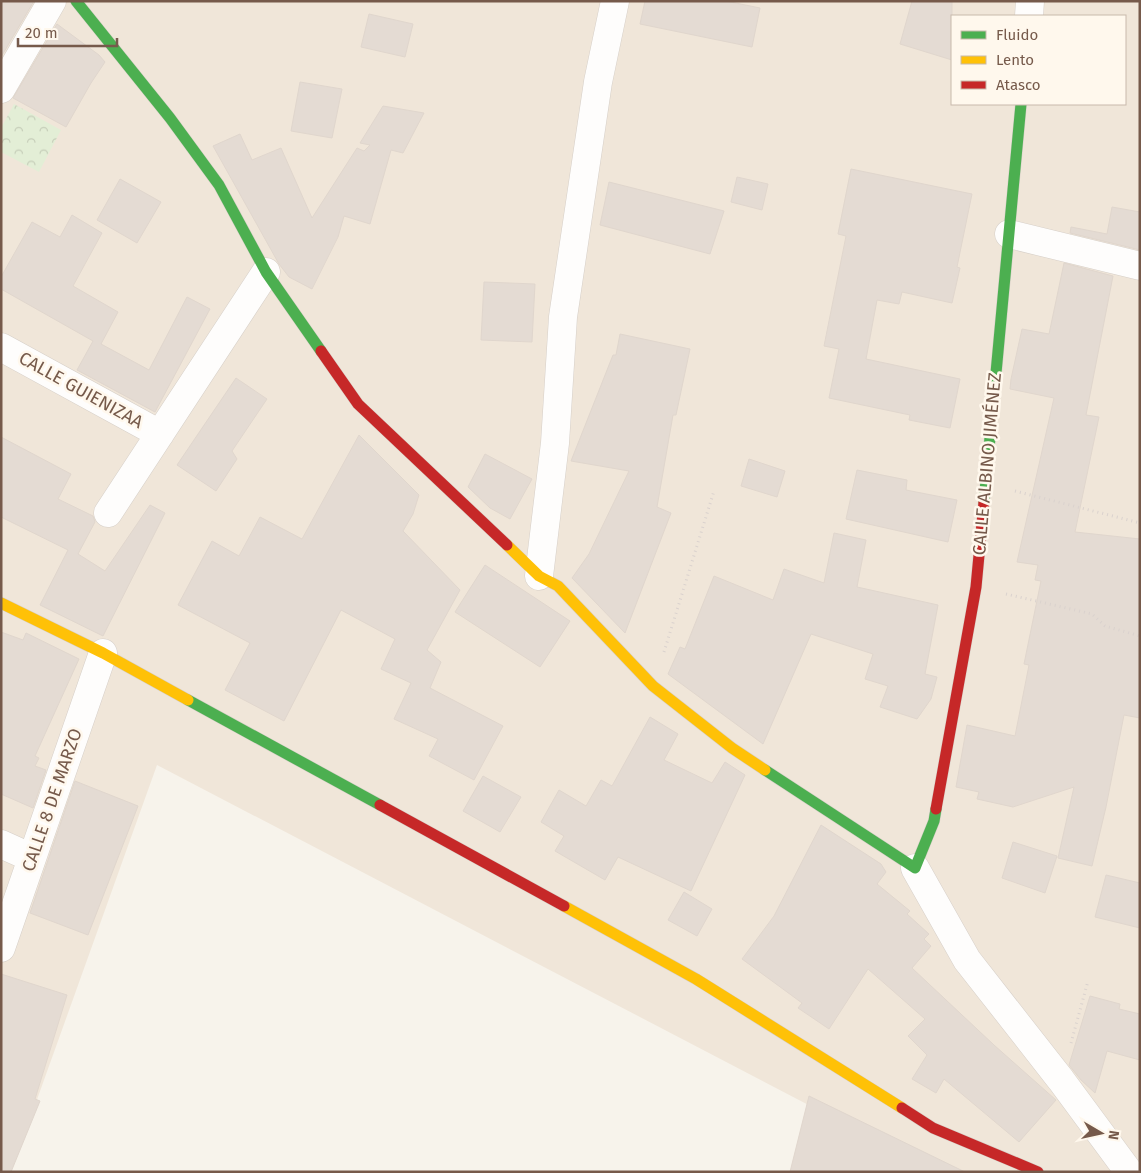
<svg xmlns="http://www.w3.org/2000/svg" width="1141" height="1173" viewBox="0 0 1141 1173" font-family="'Fira Sans',sans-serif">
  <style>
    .residential { fill: #f0e6d9; fill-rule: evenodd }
    .park { fill: url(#park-crowns) }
    .building { fill: #e4dbd3; stroke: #e0d6cd }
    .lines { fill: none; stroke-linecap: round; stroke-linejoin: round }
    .street-casing { stroke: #d6cfc8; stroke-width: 29 }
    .fast-casing { stroke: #d6cfc8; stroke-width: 12 }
    .slow-casing { stroke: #d6cfc8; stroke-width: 12 }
    .jam-casing { stroke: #d6cfc8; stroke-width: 12 }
    .path { stroke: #dad2ce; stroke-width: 3; stroke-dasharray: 1 4; stroke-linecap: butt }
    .street { stroke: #fefdfc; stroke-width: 28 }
    .fast { stroke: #4caf50; stroke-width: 11 }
    .slow { stroke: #ffc107; stroke-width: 11 }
    .jam { stroke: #c62828; stroke-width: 11 }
    .labels { text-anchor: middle; stroke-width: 5; stroke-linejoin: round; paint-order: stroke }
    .street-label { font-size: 18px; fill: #765a4b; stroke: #fff8ed }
  </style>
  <defs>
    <pattern id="park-crowns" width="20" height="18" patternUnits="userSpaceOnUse" patternTransform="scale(1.25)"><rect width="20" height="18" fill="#e3eed6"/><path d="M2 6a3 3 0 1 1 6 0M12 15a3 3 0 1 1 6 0" fill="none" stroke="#c6ceb9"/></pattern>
  </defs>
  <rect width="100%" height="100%" fill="#f7f3eb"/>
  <path class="residential" d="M1 1H1140V1172H937L157 765 11 1172H1ZM952 16H1125V104H952Z"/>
  <path class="park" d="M14 104 61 130 39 172 1 152V128Z"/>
  <path class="building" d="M1 1H34L1 57Z
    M645 1H726L760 8 752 47 640 24Z
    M912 1H952V60L900 44Z
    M369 14 413 24 405 57 361 47Z
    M57 24 99 55 105 62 91 83 66 127 13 98Z
    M300 82 342 89 332 138 291 131Z
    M383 106 424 113 403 153 391 150 370 224 344 216 338 237 312 289 289 277 279 264 213 146 240 134 252 160 281 148 312 218 357 148 364 151 370 145 360 143Z
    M851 169 972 194 957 267 960 268 952 303 902 292 899 304 877 300 866 359 960 379 950 428 909 420 910 415 829 398 839 349 824 346 846 236 838 234Z
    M737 177 768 184 762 210 731 202Z
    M120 179 161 202 137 243 97 220Z
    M609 182 724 211 710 254 600 225Z
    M1112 207 1140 212V250L1070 233 1071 227 1107 234Z
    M72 215 102 233 73 286 118 312 101 344 149 370 187 297 210 309 155 412 77 370 93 341 1 289V277L32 222 60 237Z
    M1064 263 1113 276 1086 415 1099 417 1075 532 1140 539V718L1124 715 1106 807 1092 866 1058 858 1074 787 1013 807 977 799 979 792 956 787 967 725 1015 736 1029 665 1024 664 1041 581 1035 580 1038 565 1017 562 1054 398 1010 389 1011 379 1022 329 1049 334Z
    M484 282 535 284 532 342 481 340Z
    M620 334 690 349 676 415H673L657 507 671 513 625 633 572 578 589 554 629 471 571 461 613 355H616Z
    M236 378 267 399 232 451 237 459 216 491 177 465Z
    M359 435 419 495 413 514 403 531 460 590 427 650 441 662 430 688 503 726 474 780 429 756 438 739 394 719 411 683 381 669 395 639 341 610 284 721 225 690 250 643 178 605 212 541 239 556 260 517 302 539Z
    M1 437 71 474 58 499 93 516 95 522 78 554 105 571 150 505 165 513 103 636 40 605 68 550 1 517Z
    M485 454 532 479 510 519 490 508 468 487Z
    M749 459 785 471 777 497 741 486Z
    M857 470 907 480 906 490 957 500 948 542 846 519Z
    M834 533 866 540 857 587 938 605 925 674 937 677 931 699 917 719 880 707 888 686 865 679 873 654 811 634 763 744 668 674 680 647 685 649 714 576 773 600 784 569 824 583Z
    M485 565 570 621 540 667 455 612Z
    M1 632 23 640 26 633 79 659 35 756 39 758 35 766 46 770 33 808 1 794Z
    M650 717 678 734 664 760 712 783 725 762 745 775 691 891 618 857 605 880 555 851 564 836 541 822 559 790 586 806 601 780 612 786Z
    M483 776 521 797 500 832 463 811Z
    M75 781 138 806 88 935 30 913Z
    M821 825 881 864 886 872 877 884 910 911 907 914 929 934 924 939 931 946 912 968 994 1045 1056 1100 1019 1142 944 1079 936 1093 912 1079 927 1055 908 1036 925 1019 868 969 829 1029 798 1008 802 1003 742 959 774 916Z
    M1013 842 1057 856 1045 893 1002 878Z
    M1106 875 1140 883V928L1095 917Z
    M684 892 712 909 697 936 668 920Z
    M1 974 67 995 35 1099 40 1101 11 1172H1Z
    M1090 996 1120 1004 1119 1009 1140 1014V1060L1107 1051 1095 1093 1081 1080 1069 1065Z
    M809 1096 965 1172H790Z"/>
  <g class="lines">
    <g class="street-casing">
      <path id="street" d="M1029 16 1030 1
        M1 89 52 1
        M1009 234 1140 266
        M1 347 160 434
        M108 513 266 272
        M539 576 555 443 563 317 598 82 615 1
        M1 844 32 858
        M915 868 967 960 1061 1080 1129 1172
        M1 948 103 653"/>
    </g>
    <g class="fast-casing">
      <path id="fast" d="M76 1 170 118 219 185 266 272 321 351
        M984 502 1021 104
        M188 700 380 805
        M765 770 915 868 934 821 936 809"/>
    </g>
    <g class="slow-casing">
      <path id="slow" d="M507 545 539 576 558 586 653 686 732 748 765 770
        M1 603 103 653 188 700
        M564 906 696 979 902 1108"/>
    </g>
    <g class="jam-casing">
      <path id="jam" d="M321 351 358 404 507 545
        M380 805 564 906
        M936 809 976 587 984 502
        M902 1108 933 1128 1038 1172"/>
    </g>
    <path class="path" d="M1015 491 1140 523
      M1006 594 1092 614 1105 626 1140 636
      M664 652 714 491
      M1071 1043 1088 981"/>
    <use href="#street" class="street"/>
    <use href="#fast" class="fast"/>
    <use href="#slow" class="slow"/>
    <use href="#jam" class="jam"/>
  </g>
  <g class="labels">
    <g class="street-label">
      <text transform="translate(81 390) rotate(29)" y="6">CALLE GUIENIZAA</text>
      <text transform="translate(987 464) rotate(-85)" y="6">CALLE ALBINO JIMÉNEZ</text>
      <text transform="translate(52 800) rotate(-71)" y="6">CALLE 8 DE MARZO</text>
    </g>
  </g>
  <rect width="1141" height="1173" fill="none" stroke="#765a4b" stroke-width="5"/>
  <rect x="951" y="15" width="175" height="90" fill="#fff8ed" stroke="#c8b9ac"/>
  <rect x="961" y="31" width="25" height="8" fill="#4caf50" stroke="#c8b9ac"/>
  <text x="996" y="40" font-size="15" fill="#765a4b">Fluido</text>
  <rect x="961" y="56" width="25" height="8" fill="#ffc107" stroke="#c8b9ac"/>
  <text x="996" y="65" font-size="15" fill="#765a4b">Lento</text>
  <rect x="961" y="81" width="25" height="8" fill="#c62828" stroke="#c8b9ac"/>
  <text x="996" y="90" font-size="15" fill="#765a4b">Atasco</text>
  <g transform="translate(1101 1133) rotate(99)" stroke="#fff8ed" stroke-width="4" paint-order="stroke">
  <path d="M0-4L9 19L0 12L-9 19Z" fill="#765a4b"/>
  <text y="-8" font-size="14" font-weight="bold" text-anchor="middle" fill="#765a4b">N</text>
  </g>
  <path d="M18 38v8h99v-8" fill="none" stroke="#765a4b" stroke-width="2.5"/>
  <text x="25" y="38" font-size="15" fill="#765a4b" stroke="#fff8ed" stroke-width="4" paint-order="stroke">20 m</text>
</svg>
